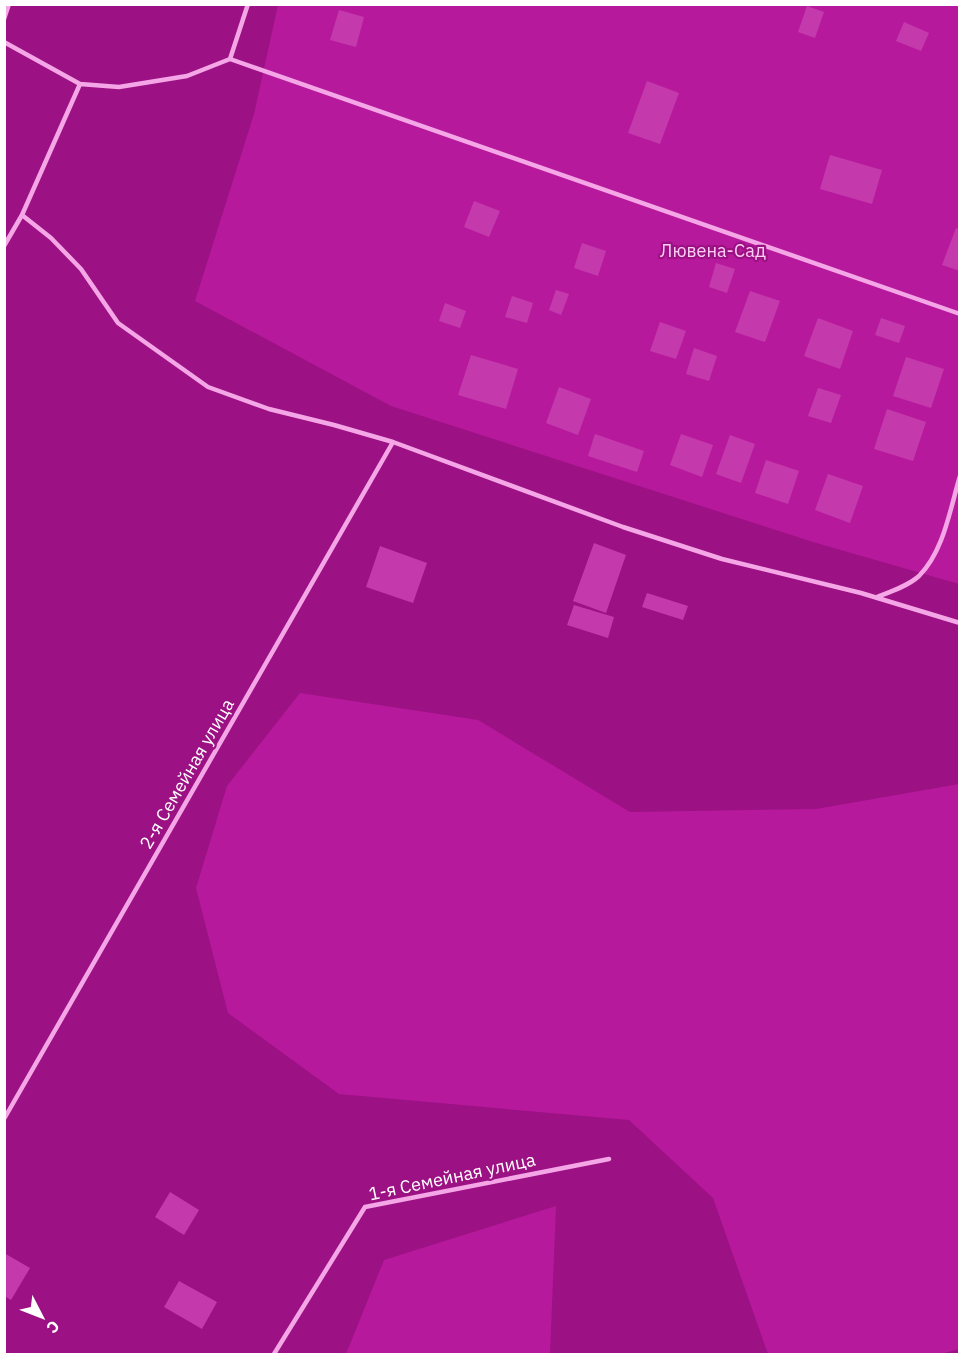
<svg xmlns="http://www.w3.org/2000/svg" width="964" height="1359" viewBox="0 0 964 1359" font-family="'IBM Plex Sans',sans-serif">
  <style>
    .green { fill: #b7199c }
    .building { fill: #c43aac }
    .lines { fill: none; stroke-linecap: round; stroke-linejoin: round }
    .service { stroke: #f4a6e7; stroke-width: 4.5 }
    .labels { text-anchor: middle; stroke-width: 4.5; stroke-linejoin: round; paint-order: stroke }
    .park-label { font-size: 18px; fill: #fecff6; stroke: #9c1183 }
    .street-label { font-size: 18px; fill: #fff; stroke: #9c1183 }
  </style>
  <rect width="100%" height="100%" fill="#9c1183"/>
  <path class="green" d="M278 5H959V584L813 542 391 406 195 301 254 114Z
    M300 693 478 720 630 812 816 809 959 784V1349L941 1354H768L713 1198 629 1120 339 1094 228 1013 196 888 227 786Z
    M556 1206 550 1354H346L384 1260Z"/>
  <path class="building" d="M807 6 824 12 815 38 798 32Z
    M339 10 364 17 356 47 330 40Z
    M904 22 929 33 921 51 896 41Z
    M647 81 679 93 660 144 628 133Z
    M830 155 882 170 872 204 820 189Z
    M474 201 500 211 489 237 464 227Z
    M956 228 960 230V271L942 265Z
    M582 243 606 251 598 276 574 268Z
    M716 263 735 269 727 293 709 287Z
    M556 290 569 294 561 315 549 310Z
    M750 291 780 301 765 342 735 332Z
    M512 296 533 303 527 323 505 317Z
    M445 303 466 311 460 328 439 321Z
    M818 318 853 331 840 369 804 356Z
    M881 318 905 326 899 343 875 335Z
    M660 322 686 331 676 359 650 351Z
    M694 348 717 356 709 381 686 374Z
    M471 355 518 369 506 409 458 395Z
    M906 357 944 369 931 408 893 396Z
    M559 387 591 399 578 435 546 423Z
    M818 388 841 395 831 423 808 416Z
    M887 409 926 422 913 461 874 449Z
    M595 434 644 451 637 472 588 456Z
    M681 434 713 445 702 477 670 465Z
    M730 435 755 444 741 483 716 474Z
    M766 460 799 471 788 504 755 493Z
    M828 474 863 486 850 523 815 510Z
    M594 543 626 555 606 613 573 601Z
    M380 546 427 563 413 603 366 587Z
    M647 593 688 606 683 620 642 607Z
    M574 605 614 617 608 638 567 625Z
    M170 1192 199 1210 184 1235 155 1217Z
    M4 1253 30 1268 11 1300 4 1296Z
    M179 1281 217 1302 202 1329 164 1307Z"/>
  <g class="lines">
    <path class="service" d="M958 4 960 5
      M4 19 9 4
      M4 42 80 84 119 87 187 76 230 59 960 314
      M230 59 248 4
      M22 215 51 238 81 269 118 323 208 387 269 409 334 425 393 442 623 527 722 559 861 593 960 623
      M4 246 22 215 80 84
      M877 597C890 592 908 586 919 576 944 551 950 509 960 476
      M4 1119 393 442
      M274 1354 365 1207 609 1159"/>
  </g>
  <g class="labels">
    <g class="park-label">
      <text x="713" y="257">Лювена-Сад</text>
    </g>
    <g class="street-label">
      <text transform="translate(187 774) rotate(-60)" y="6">2-я Семейная улица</text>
      <text transform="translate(452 1177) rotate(-12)" y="6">1-я Семейная улица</text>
    </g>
  </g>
  <rect width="964" height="1359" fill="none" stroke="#ffffff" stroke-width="12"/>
  <g transform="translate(42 1317) rotate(132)" stroke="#9c1183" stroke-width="4.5" paint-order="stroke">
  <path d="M0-4.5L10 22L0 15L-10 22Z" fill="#ffffff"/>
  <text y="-9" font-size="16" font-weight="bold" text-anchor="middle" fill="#ffffff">С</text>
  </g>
</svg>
